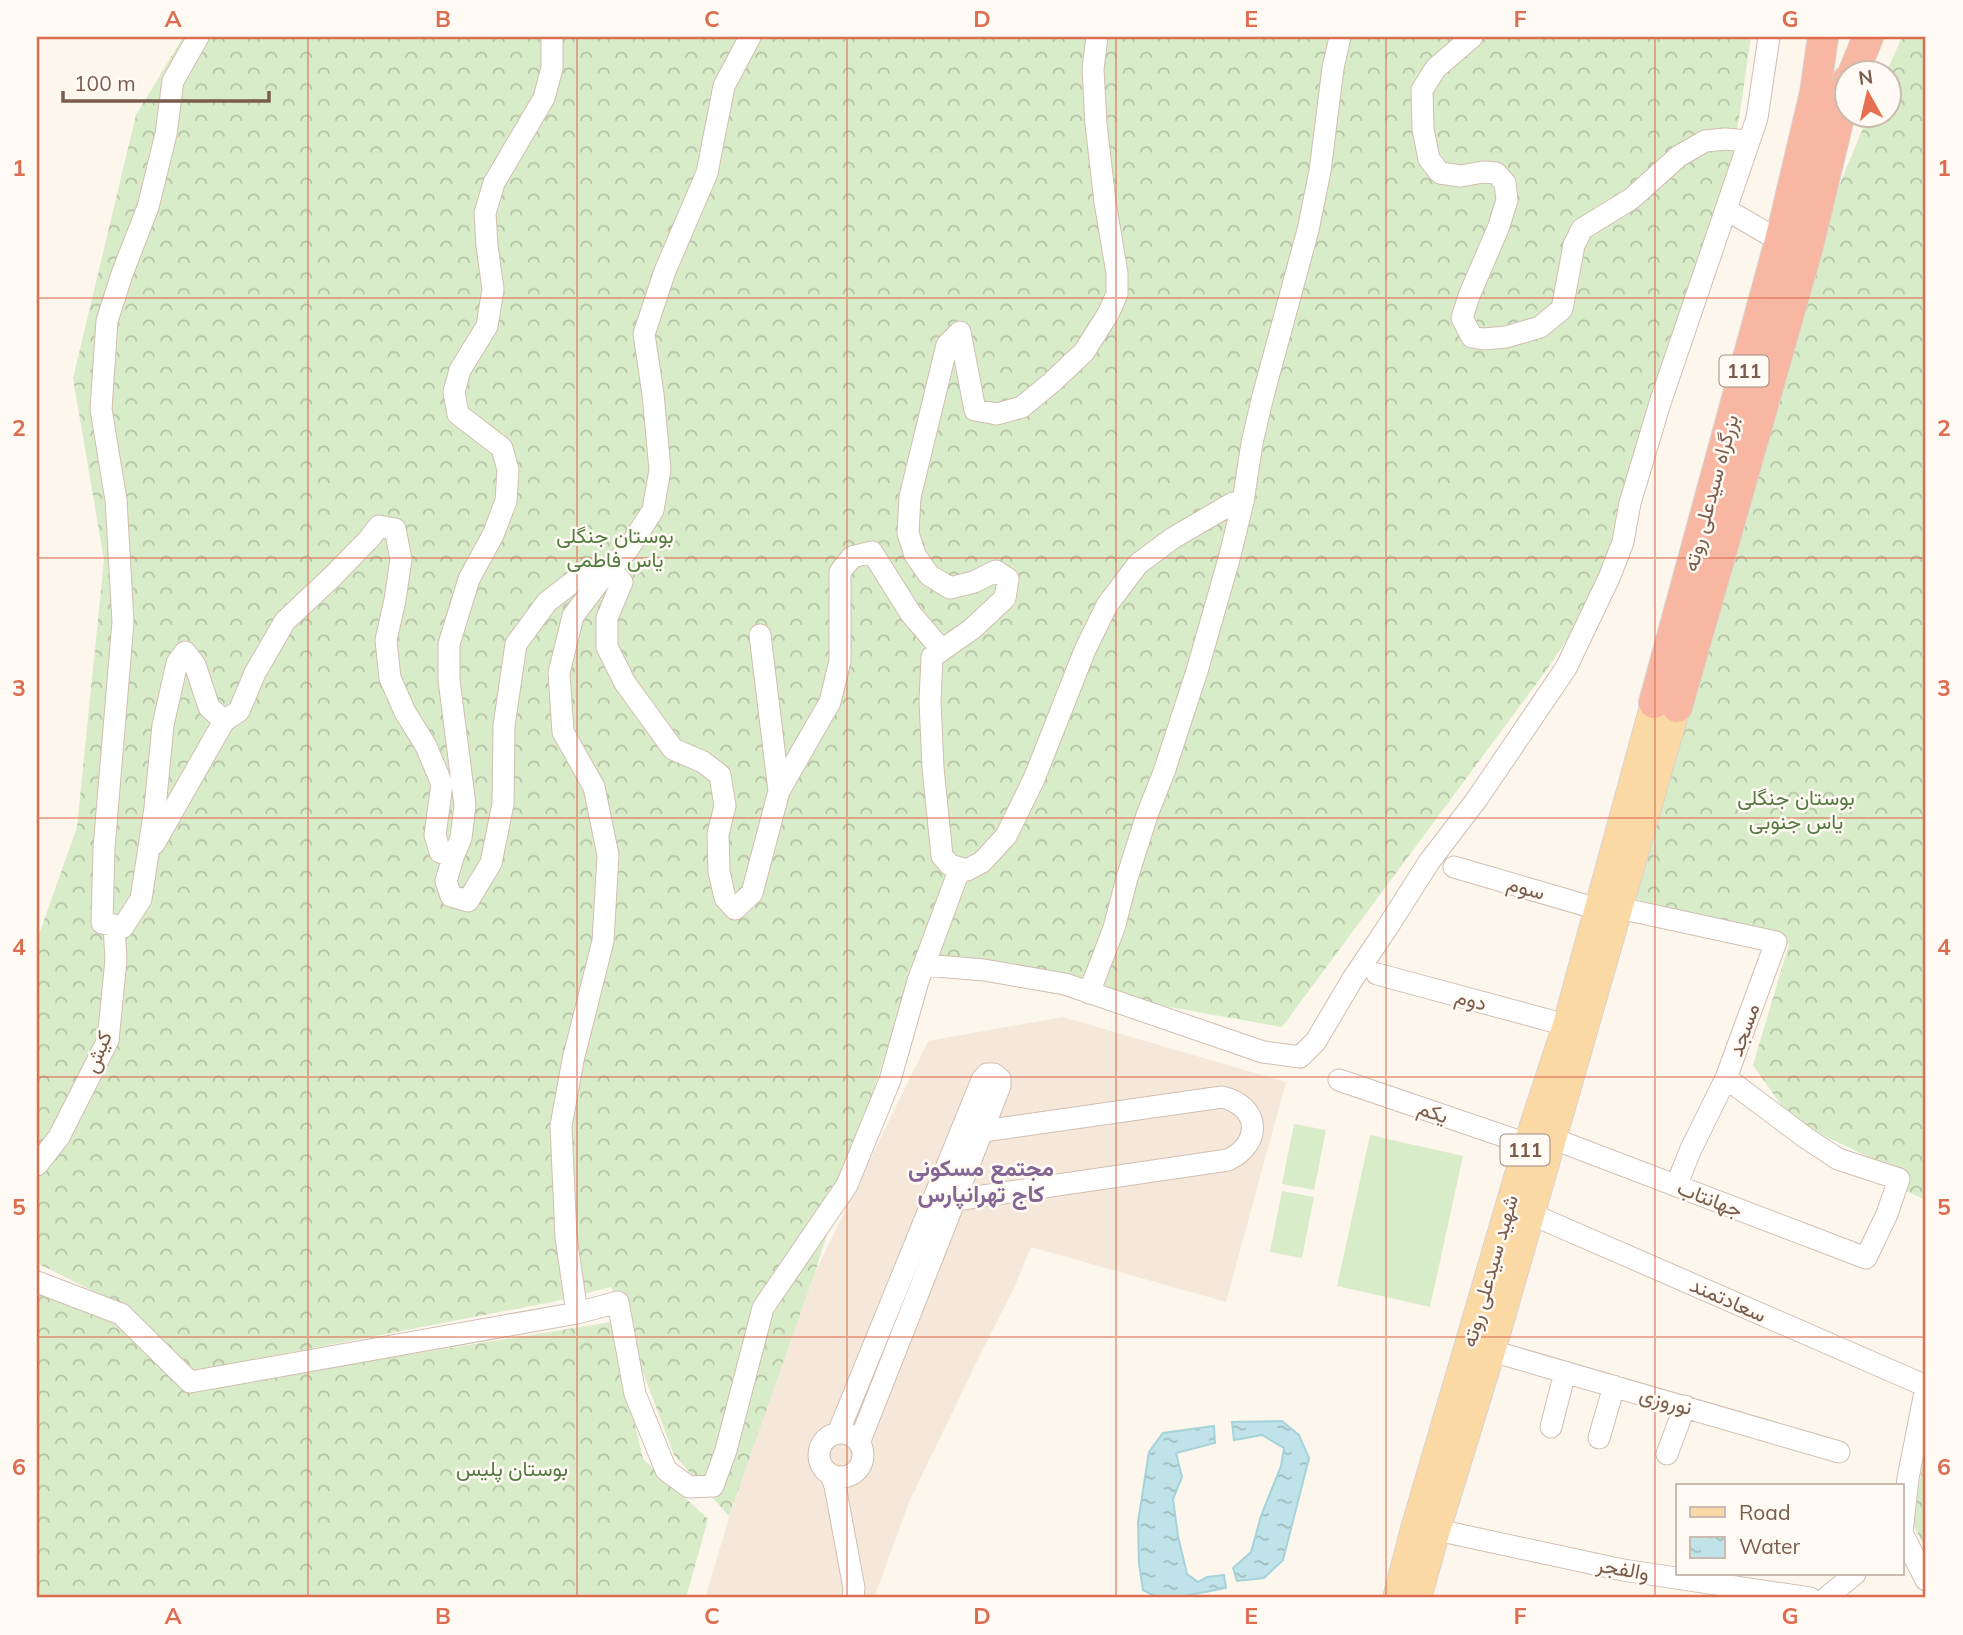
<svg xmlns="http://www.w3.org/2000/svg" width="1963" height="1635" viewBox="0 0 1963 1635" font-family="Mulish,Vazirmatn,sans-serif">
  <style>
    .residential { fill: #f5e8da }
    .forest { fill: url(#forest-crowns) }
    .garden { fill: #d8ecc9 }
    .water { fill: url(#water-ripples); stroke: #a5d3da; stroke-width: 2 }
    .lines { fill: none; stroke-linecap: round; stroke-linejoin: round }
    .minor-casing { stroke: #d1beb0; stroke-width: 23 }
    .major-casing { stroke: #dad1cd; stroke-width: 28 }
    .highway-casing { stroke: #dad1cd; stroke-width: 32 }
    .minor { stroke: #fff; stroke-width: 21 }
    .major { stroke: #fbd9a5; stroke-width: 26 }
    .highway { stroke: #f7b7a3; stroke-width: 30 }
    .grid { fill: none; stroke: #dc6d51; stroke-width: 2; stroke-opacity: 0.55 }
    .labels { text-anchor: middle; stroke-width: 5; stroke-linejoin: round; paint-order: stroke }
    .shield { fill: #fffaf3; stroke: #a28b7f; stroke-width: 2 }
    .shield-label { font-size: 19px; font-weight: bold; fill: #7a5c4d }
    .street-label { font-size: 21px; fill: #7a5c4d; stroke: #fffaf3 }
    .park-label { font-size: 21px; fill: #537a41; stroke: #fffaf3 }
    .neighbourhood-label { font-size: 23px; font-weight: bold; fill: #846695; stroke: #fffaf3 }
    .neatline { fill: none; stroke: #dc6d51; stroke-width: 2.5 }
    .grid-label { font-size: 23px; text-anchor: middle; font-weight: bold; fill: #dc6d51 }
  </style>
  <defs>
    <pattern id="forest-crowns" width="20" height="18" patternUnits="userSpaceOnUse" patternTransform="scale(1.75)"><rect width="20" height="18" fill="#d8ecc9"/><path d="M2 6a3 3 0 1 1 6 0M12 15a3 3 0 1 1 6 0" fill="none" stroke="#b4c2a5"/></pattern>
    <pattern id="water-ripples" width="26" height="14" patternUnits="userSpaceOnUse" patternTransform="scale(1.75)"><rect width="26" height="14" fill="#bfe3e8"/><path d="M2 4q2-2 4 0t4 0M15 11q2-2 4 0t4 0" fill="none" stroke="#a0bbbe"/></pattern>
  </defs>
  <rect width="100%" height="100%" fill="#fdf6ec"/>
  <path class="residential" d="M1063 1017 1286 1082 1226 1302 1031 1247 1015 1286 979 1357 910 1500 874 1598H705L753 1437 815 1272 928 1041Z"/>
  <path class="forest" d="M183 37H1751L1724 220 1621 558 1548 668 1282 1027 915 962 815 1272 729 1516 674 1455 611 1287 552 1302 195 1371 129 1309 37 1263V940L77 827 104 560 73 378 136 115Z
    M1902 37H1926V1200L1906 1191 1908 1176 1829 1138 1788 1115 1753 1065 1789 944 1636 899 1839 186 1868 116H1890V74L1886 73Z
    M37 1290 121 1319 184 1391 611 1322 643 1459 708 1519 686 1598H37Z
    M1926 1451V1550L1913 1524 1915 1501Z"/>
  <path class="garden" d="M1294 1124 1326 1130 1314 1190 1282 1184Z
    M1370 1135 1463 1156 1430 1307 1337 1286Z
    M1282 1191 1314 1197 1302 1258 1270 1252Z"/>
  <path class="water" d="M1282 1421 1299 1435 1309 1458 1283 1560 1264 1578 1237 1581 1233 1568 1251 1552 1261 1516 1281 1466 1284 1448 1262 1435 1234 1440 1232 1422Z
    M1214 1426 1215 1443 1176 1453 1182 1477 1173 1499 1178 1536 1187 1574 1198 1582 1207 1577 1224 1575 1226 1588 1174 1598H1158L1143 1590 1139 1564 1138 1522 1149 1452 1163 1433Z"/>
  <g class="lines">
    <g class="minor-casing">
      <path id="minor" d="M198 37 173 81 166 134 148 207 122 274 107 321 101 409 116 500 123 622 104 848 102 923 123 927 141 899 155 808 163 725 177 663 185 652 195 665 209 707 224 721 239 711 255 673 285 621 332 577 369 539 379 526 395 529 401 559 395 600 386 640 390 678 405 712 426 746 442 784 435 835 440 852 453 857 461 838 465 805 449 680V644L469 579 493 535 506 501 508 470 502 448 458 414 454 392 460 370 487 326 493 289 487 246 485 213 494 183 544 98 552 68V37
        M750 37 724 86 707 173 665 271 644 334 653 394 660 470 653 510 628 549 602 578 573 616 559 673 563 732 594 787 608 855 603 941 573 1060 561 1126 566 1237 577 1313 618 1302 635 1394 666 1470 689 1487 713 1486 726 1450 763 1308 847 1185 890 1080 918 981 960 868
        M1097 37 1093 69 1096 124 1105 202 1117 273V294L1108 314 1084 352 1051 383 1022 407 997 414 975 410 960 332 947 345 910 497 908 533 915 555 929 575 950 588 974 582 996 571 1008 579 1005 598 972 629 932 657 930 701 933 768 942 856 950 865 967 870 982 862 1006 836 1034 779 1085 650 1107 605 1138 564 1173 538 1233 503 1243 502
        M1472 37 1436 68 1422 90 1423 129 1429 159 1440 173 1461 176 1483 172 1496 173 1505 183 1507 200 1499 226 1469 296 1462 318 1472 337 1484 339 1506 337 1540 327 1562 309 1574 245 1582 229 1631 199 1679 156 1705 141 1725 139 1748 141
        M1727 210 1780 241
        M610 569 622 582 607 618V647L625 683 673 749 703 762 720 775 725 806 718 834 719 872 725 898 735 909 752 893 779 791 830 702 840 661V572L852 557 872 552 911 614 942 650
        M760 635 779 791
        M154 844 224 721
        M453 857 446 881 451 896 468 901 491 863 503 804 504 726 516 644 547 602 582 575 610 569
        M1454 867 1598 909
        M924 965 984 970 1065 984 1263 1052 1300 1057 1316 1041 1352 980 1387 928 1429 862 1477 799 1566 668 1609 578 1623 542 1630 503 1660 403 1757 118 1769 37
        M1377 974 1566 1025
        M1089 993 1114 928 1127 878 1147 815 1164 772 1197 671 1229 559 1243 502 1252 443 1263 396 1308 230 1320 171 1333 68 1340 37
        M1339 1080 1527 1144
        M1554 1139 1866 1258 1887 1214 1899 1179 1838 1159 1806 1138 1726 1078 1776 942 1619 908
        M37 1165 59 1137 108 1040 116 960 114 925
        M1676 1186 1691 1149 1726 1078
        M945 1196 955 1200 1228 1160C1263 1143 1260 1106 1222 1097L983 1131
        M1531 1214 1926 1386
        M37 1282 121 1314 190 1382 577 1313
        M1492 1351 1839 1452
        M1926 1387 1908 1478 1902 1533 1926 1580
        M1551 1427 1565 1372
        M838 1433 982 1080 987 1074H994L1000 1079V1086L859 1443
        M819 1455a22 22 0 1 1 44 0a22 22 0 1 1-44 0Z
        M1599 1438 1614 1386
        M1667 1454 1685 1406
        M831 1475 835 1486 854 1588 853 1598
        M1437 1530 1623 1570 1810 1598
        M1826 1598 1855 1574"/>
    </g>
    <g class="major-casing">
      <path id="major" d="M1396 1598 1414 1529 1527 1144 1566 1025 1654 703
        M1418 1598 1437 1530 1492 1351 1677 707"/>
    </g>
    <g class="highway-casing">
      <path id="highway" d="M1853 74 1868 37
        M1654 703 1780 241 1815 93 1823 37
        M1677 707 1808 246 1848 80"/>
    </g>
    <use href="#minor" class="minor"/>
    <use href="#major" class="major"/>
    <use href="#highway" class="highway"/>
  </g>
  <path class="grid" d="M308 37V1598M577 37V1598M847 37V1598M1116 37V1598M1386 37V1598M1655 37V1598M37 298H1926M37 558H1926M37 818H1926M37 1077H1926M37 1337H1926"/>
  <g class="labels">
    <g class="shield">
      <rect x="1719.5" y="355.5" width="49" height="31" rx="5"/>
      <rect x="1500.5" y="1134.5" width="49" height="31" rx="5"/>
    </g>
    <g class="shield-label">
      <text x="1744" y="378">111</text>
      <text x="1525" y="1157">111</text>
    </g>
    <g class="street-label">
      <text transform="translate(1711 493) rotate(-75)" y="7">بزرگراه سیدعلی روته</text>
      <text transform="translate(1526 888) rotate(16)" y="7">سوم</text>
      <text transform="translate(1471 1000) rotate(15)" y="7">دوم</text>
      <text transform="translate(1744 1030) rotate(-70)" y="7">مسجد</text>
      <text transform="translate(98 1052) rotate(-69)" y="7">کیش</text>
      <text transform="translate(1433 1112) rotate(19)" y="7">یکم</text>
      <text transform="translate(1710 1199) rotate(21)" y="7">جهانتاب</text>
      <text transform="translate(1490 1271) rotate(-74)" y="7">شهید سیدعلی روته</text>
      <text transform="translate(1728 1300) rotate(24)" y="7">سعادتمند</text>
      <text transform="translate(1666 1401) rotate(16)" y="7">نوروزی</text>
      <text transform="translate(1623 1569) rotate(10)" y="7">والفجر</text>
    </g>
    <g class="park-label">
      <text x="615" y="543">بوستان جنگلی<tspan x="615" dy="24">یاس فاطمی</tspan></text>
      <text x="1796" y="805">بوستان جنگلی<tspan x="1796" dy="24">یاس جنوبی</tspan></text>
      <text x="512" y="1476">بوستان پلیس</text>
    </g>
    <g class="neighbourhood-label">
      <text x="981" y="1176">مجتمع مسکونی<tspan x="981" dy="26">کاج تهرانپارس</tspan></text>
    </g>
  </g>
  <rect width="1963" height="1635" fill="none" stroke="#fffaf3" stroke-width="77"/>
  <rect x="1676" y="1484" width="228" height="91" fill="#fffaf3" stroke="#cabbb1" stroke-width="2"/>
  <rect x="1690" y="1507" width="35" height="10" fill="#fbd9a5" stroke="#cabbb1" stroke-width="2"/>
  <text x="1739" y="1520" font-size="21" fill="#7a5c4d">Road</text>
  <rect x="1690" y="1537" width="35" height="21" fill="url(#water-ripples)" stroke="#cabbb1" stroke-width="2"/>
  <text x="1739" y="1554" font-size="21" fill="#7a5c4d">Water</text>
  <g transform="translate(1868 94) rotate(352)"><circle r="33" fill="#fffaf3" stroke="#cabbb1" stroke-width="2"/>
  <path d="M0-5L12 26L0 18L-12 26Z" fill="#e76f51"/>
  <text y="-10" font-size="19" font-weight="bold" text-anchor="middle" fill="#7a5c4d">N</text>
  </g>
  <path d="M63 91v10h206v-10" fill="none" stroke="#7a5c4d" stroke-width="3.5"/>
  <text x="74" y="91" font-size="21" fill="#7a5c4d" stroke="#fffaf3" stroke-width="5" paint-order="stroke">100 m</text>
  <rect x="38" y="38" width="1886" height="1558" class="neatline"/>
  <g class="grid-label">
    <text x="173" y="27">A</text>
    <text x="443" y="27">B</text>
    <text x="712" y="27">C</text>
    <text x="982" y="27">D</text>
    <text x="1251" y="27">E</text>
    <text x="1520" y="27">F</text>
    <text x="1790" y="27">G</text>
    <text x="19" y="176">1</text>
    <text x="1944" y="176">1</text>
    <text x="19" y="436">2</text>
    <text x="1944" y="436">2</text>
    <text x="19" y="696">3</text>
    <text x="1944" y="696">3</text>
    <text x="19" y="955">4</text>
    <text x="1944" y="955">4</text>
    <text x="19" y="1215">5</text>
    <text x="1944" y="1215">5</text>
    <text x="19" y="1475">6</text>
    <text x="1944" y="1475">6</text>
    <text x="173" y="1624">A</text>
    <text x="443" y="1624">B</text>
    <text x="712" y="1624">C</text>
    <text x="982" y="1624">D</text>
    <text x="1251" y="1624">E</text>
    <text x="1520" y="1624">F</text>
    <text x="1790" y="1624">G</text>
  </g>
</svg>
